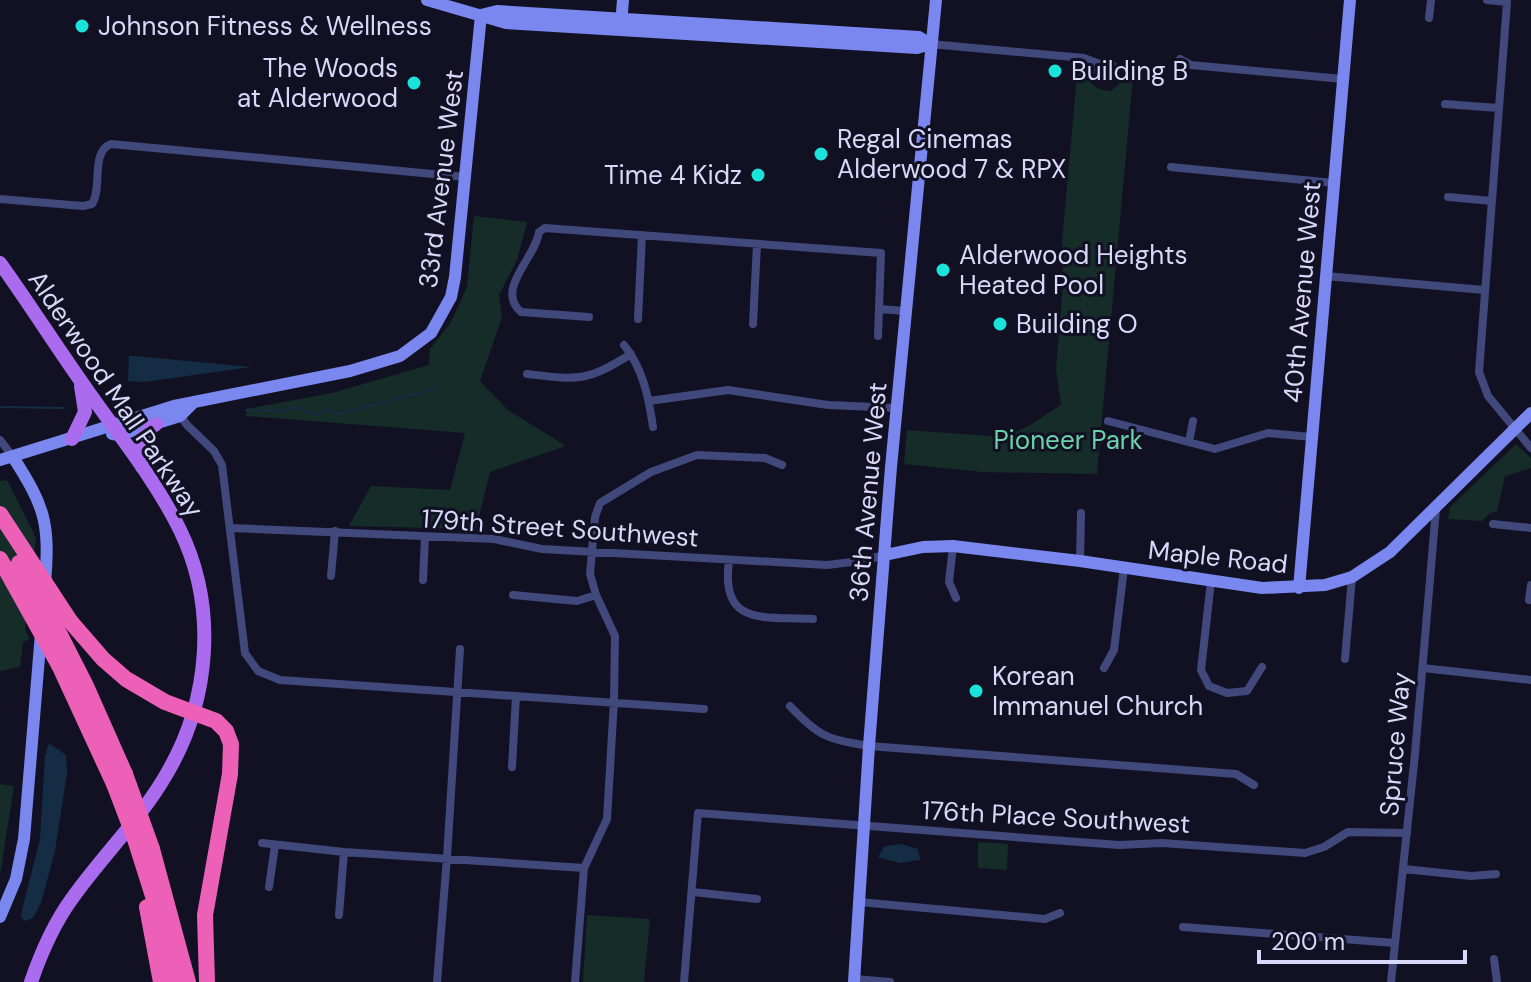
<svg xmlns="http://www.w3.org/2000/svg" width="1531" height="982" viewBox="0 0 1531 982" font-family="'DM Sans',sans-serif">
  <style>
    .green { fill: #152c28 }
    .water { fill: #142d44 }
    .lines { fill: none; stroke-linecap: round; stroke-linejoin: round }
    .stream { stroke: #142d44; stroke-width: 2 }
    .street { stroke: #41487c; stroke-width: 8 }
    .secondary { stroke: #7987ef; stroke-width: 12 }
    .primary { stroke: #aa6bee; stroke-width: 14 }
    .highway { stroke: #ed60b8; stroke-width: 16 }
    .highway-bridge { stroke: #ed60b8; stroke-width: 16 }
    .poi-dot { fill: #1ae3db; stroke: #121123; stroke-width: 3 }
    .labels { text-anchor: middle; stroke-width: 6; stroke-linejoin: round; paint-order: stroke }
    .poi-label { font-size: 26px; fill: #d7d8fa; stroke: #121123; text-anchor: start }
    .street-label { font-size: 26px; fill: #d7d8fa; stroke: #121123 }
    .park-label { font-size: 26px; fill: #6cd2aa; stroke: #121123 }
  </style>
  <rect width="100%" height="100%" fill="#121123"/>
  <path class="green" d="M1078 64 1086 65C1088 82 1093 90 1111 91L1122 81 1124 66H1134L1097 474 982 472 904 464 907 430 1005 437 1030 425 1061 405 1056 369 1063 283 1062 242Z
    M474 216 527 222 517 260 499 295 502 317 480 381 508 410 566 446 490 472 476 529 349 526 371 486 450 490 465 433 246 416V409L332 393 429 365 430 349 451 322 467 287Z
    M1516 444 1531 458V468L1505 476 1497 511 1490 513 1482 521 1448 519 1450 507Z
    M7 480 36 538 25 630 30 639 23 642 20 667 0 671V481Z
    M0 784 14 786 0 875Z
    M978 842 1008 844 1007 870 978 868Z
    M587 915 650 919 644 982H583Z"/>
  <path class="water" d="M129 356H135L251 367 145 382 128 381Z
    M49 743 66 755 67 773 55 851 41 903 33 918 25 921 21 917 22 910 40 839 45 756Z
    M901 844 918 849 920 860 900 863 878 857 885 846Z"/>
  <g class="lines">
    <path class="stream" d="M0 407 64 408
      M246 410 281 411 294 407 318 415 328 409 338 414 436 389"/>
    <path class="street" d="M1487 0 1507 2 1479 372 1488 396 1531 448
      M1429 18 1431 0
      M930 44 1084 58 1100 64
      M1180 59 1191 65 1343 79
      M1098 70a8 8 0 1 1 16 0a8 8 0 1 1-16 0Z
      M1445 104 1498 108
      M1171 167 1334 183
      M1448 197 1492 201
      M0 199 83 206 92 204C103 187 90 152 111 144L465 177
      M1326 276 1484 290
      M880 309 905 311
      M589 317 521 312C495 289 535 259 539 232L545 228 881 253 878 336
      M638 319 642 235
      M753 324 757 244
      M624 345C643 368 649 399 653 427
      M527 374C579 380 586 382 631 354
      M649 401 728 390 828 405 897 408
      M177 412 187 425 214 451 222 465 245 653 258 671 280 680 704 709
      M1108 421 1215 449 1268 433 1312 437
      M0 440 13 457
      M1189 442 1193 421
      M1493 524 1531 528
      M231 528 494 539 542 549 827 565 860 561 885 555
      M953 546 949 582 956 598
      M729 561C720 627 764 616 813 619
      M1080 561 1081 513
      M331 576 335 531
      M423 580 425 537
      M1211 581 1201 670 1209 686 1227 693 1247 691 1262 667
      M513 595 577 601 596 595
      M1529 600 1531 585
      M1345 659 1352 577
      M1104 668 1114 650 1124 568
      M1423 668 1531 680
      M790 706C819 737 827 739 869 746L1236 774 1254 785
      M512 767 516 696
      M262 843 344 852 584 868
      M1404 869 1471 876 1496 874
      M269 887 275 845
      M693 892 757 899
      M859 902 1045 919 1060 913
      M339 915 344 852
      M1183 927 1395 943
      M1494 959 1497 982
      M855 979 890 982
      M437 982 447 857 460 649
      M575 982 584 868 607 819 614 701 615 636 596 595 590 574 595 517 600 503 651 472 697 455 765 458 782 465
      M684 982 698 813 1119 845 1162 843 1305 853 1324 847 1348 832 1407 833
      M1391 982 1415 754 1436 509"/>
    <path class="secondary" d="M427 0 506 23 917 48 930 44
      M481 15 497 11 919 37 930 44
      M621 25 623 0
      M112 434 119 435 180 416 193 403
      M13 457C45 507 50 523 45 583
      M0 460 174 406 350 371 400 356 431 333 451 297 455 277 481 15
      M885 555 923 547 953 546 1080 561 1262 588 1325 585 1352 577 1390 552 1531 413
      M1299 588 1350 0
      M0 917 16 879 24 839 41 633
      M854 982 869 746 891 467 936 0"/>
    <path class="primary" d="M0 263C31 306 59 351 90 394 121 438 156 481 180 530 218 608 210 701 166 775 140 820 101 857 71 900 53 925 41 953 31 982
      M72 439 85 412 81 386
      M142 467C141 448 138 435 156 424"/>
    <path class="highway" d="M70 621 103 659 126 679 165 702 216 721 226 731 231 744 230 774 205 915 207 982
      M60 635 86 686 125 774
      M59 665 114 784
      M135 839 165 934 176 982
      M152 849 188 982
      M147 907 161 982"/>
    <path class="highway-bridge" d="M0 514 70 621
      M0 559 59 665
      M19 563 60 635
      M125 774 152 849
      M114 784 135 839"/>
  </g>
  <g class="poi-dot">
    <circle cx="82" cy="26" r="8"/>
    <circle cx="1055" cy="71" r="8"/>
    <circle cx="414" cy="83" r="8"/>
    <circle cx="821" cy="154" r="8"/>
    <circle cx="758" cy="175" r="8"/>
    <circle cx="943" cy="270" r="8"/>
    <circle cx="1000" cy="324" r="8"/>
    <circle cx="976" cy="691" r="8"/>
  </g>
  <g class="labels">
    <g class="poi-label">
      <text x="98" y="35">Johnson Fitness &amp; Wellness</text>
      <text x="398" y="77" text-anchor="end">The Woods<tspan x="398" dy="30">at Alderwood</tspan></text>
      <text x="1071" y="80">Building B</text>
      <text x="837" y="148">Regal Cinemas<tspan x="837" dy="30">Alderwood 7 &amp; RPX</tspan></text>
      <text x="742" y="184" text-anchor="end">Time 4 Kidz</text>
      <text x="959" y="264">Alderwood Heights<tspan x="959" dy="30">Heated Pool</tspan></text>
      <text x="1016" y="333">Building O</text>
      <text x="992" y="685">Korean<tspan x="992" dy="30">Immanuel Church</tspan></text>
    </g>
    <g class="street-label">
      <text transform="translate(441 179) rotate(-83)" y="9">33rd Avenue West</text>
      <text transform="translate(1302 292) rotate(-85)" y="9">40th Avenue West</text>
      <text transform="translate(116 394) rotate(56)" y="9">Alderwood Mall Parkway</text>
      <text transform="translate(868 492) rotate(-85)" y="9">36th Avenue West</text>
      <text transform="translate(560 528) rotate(4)" y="9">179th Street Southwest</text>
      <text transform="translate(1218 557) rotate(6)" y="9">Maple Road</text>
      <text transform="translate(1395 744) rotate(-85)" y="9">Spruce Way</text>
      <text transform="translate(1056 817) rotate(3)" y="9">176th Place Southwest</text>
    </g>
    <g class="park-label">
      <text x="1068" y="449">Pioneer Park</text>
    </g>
  </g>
  <path d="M1259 950v12h206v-12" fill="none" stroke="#d7d8fa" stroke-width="4"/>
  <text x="1271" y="950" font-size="24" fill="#d7d8fa" stroke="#121123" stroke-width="6" paint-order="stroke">200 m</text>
</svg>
